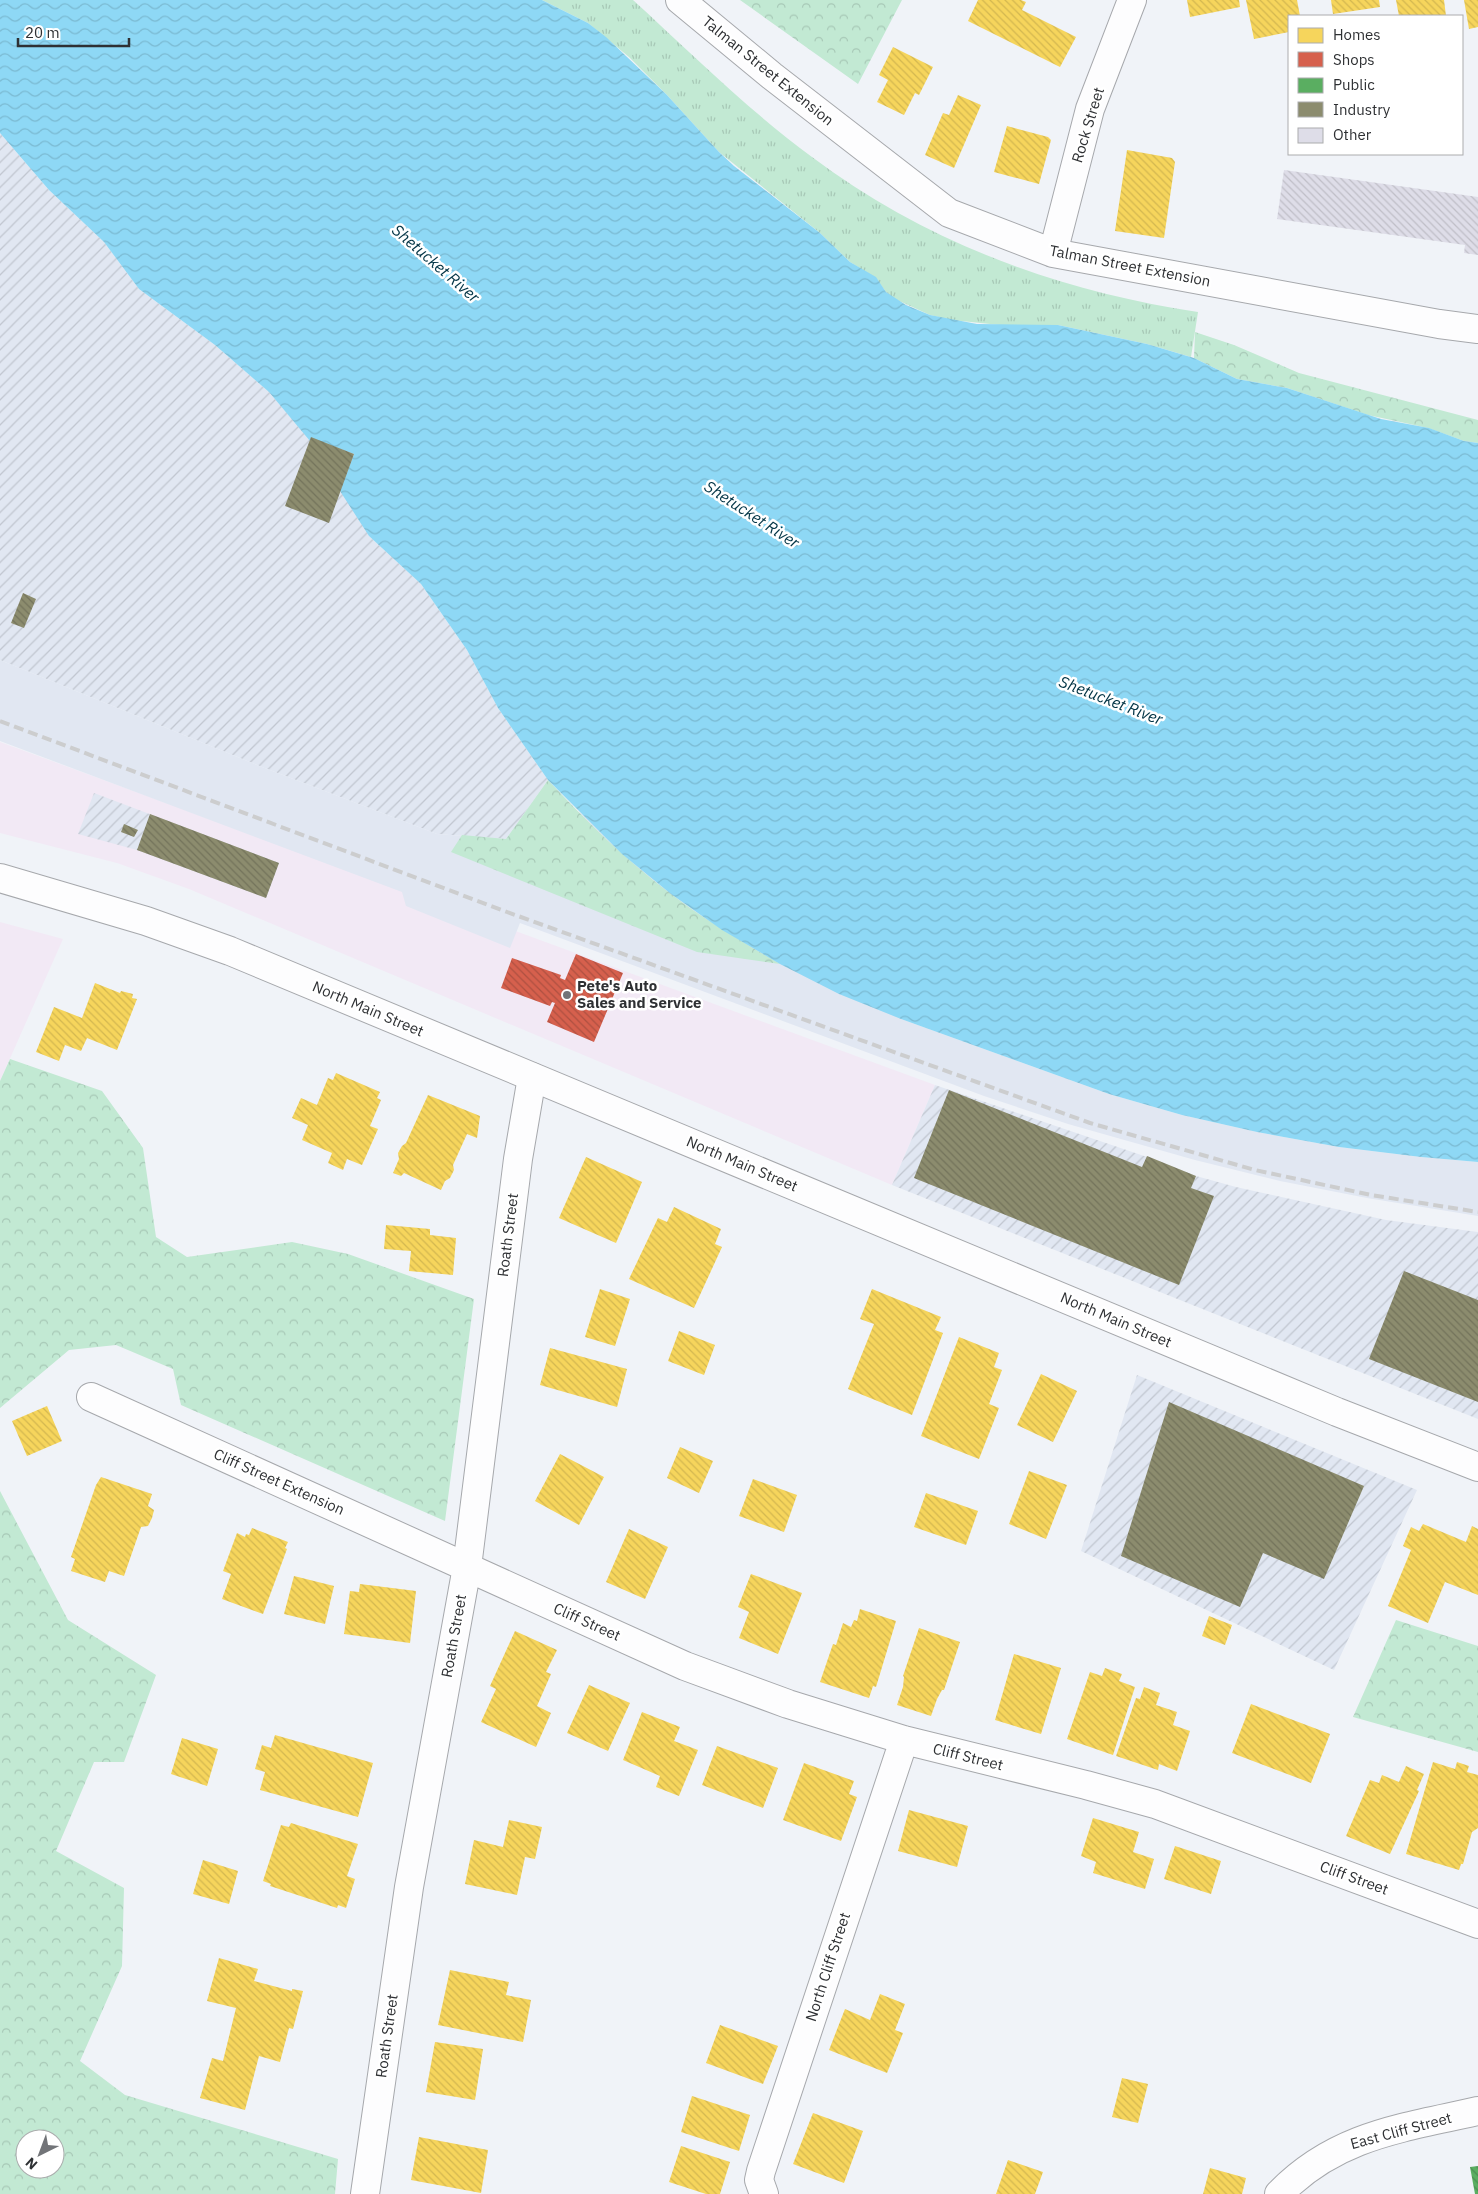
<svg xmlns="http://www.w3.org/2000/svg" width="1478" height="2194" viewBox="0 0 1478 2194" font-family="'IBM Plex Sans',sans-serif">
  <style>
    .commercial { fill: #f2e9f5 }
    .industrial { fill: url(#industrial-furrows) }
    .built { fill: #e1e7f2 }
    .forest { fill: url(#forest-crowns); fill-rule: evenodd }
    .park { fill: url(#park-tufts) }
    .water { fill: url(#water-waves) }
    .homes { fill: url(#homes-back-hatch) }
    .shops { fill: url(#shops-back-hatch) }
    .public { fill: url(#public-back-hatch) }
    .industry { fill: url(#industry-back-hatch) }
    .building { fill: url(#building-back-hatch) }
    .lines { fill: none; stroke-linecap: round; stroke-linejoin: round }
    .minor-casing { stroke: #a6a8ac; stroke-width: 30 }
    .secondary-casing { stroke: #a6a8ac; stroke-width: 30 }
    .minor { stroke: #fdfdfe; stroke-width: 28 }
    .secondary { stroke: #fdfdfe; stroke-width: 28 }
    .rail { stroke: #cccdce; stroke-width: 4; stroke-dasharray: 10 5; stroke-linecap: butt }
    .poi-dot { fill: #727478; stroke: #fff; stroke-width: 2 }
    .labels { text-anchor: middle; stroke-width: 5; stroke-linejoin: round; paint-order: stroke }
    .street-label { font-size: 15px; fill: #2e3033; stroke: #fff }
    .poi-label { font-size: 15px; font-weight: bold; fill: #2e3033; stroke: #fff; text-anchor: start }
    .water-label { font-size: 16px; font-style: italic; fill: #023445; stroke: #fff }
  </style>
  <defs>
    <pattern id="industrial-furrows" width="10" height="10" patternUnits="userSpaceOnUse" patternTransform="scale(1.25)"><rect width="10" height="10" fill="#e1e7f2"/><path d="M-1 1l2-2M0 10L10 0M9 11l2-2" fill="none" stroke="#c1c6d0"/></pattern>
    <pattern id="forest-crowns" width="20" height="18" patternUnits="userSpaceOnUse" patternTransform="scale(1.25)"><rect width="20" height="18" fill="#c2e9d3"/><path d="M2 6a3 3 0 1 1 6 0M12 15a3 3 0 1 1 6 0" fill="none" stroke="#a7c8b6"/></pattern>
    <pattern id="park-tufts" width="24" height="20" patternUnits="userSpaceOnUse" patternTransform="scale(1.25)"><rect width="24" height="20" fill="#c2e9d3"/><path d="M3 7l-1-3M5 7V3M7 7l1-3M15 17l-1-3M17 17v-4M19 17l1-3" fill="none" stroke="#a7c8b6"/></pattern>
    <pattern id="water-waves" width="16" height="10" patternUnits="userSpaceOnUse" patternTransform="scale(1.25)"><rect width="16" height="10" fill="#8ed8f5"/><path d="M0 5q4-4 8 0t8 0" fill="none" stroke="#7bbad2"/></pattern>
    <pattern id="homes-back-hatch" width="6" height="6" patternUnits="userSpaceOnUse" patternTransform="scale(1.25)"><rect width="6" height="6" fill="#f6d55c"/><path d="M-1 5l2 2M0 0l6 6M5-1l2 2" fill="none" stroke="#d3b750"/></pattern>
    <pattern id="shops-back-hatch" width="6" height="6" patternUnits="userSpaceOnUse" patternTransform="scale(1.25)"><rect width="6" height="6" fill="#d6604d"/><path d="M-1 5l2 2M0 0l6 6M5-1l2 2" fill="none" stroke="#ae5041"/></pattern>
    <pattern id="public-back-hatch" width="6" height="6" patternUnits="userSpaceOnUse" patternTransform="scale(1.25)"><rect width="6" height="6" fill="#5aae61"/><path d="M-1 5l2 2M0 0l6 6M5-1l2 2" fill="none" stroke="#4b8e51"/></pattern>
    <pattern id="industry-back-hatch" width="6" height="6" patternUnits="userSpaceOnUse" patternTransform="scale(1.25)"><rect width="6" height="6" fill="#8c8c6e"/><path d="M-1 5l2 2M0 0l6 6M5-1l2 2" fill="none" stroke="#73735b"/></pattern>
    <pattern id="building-back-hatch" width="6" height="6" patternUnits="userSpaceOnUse" patternTransform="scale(1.25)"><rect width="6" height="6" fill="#dedde8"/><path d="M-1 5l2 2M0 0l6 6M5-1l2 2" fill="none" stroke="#bfbec7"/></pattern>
  </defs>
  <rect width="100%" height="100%" fill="#f0f3f8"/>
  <path class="commercial" d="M0 742 935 1085 892 1185 189 889 117 863 0 833Z
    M0 922 63 939 0 1081Z"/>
  <path class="industrial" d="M0 133 49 190 104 242 139 289 215 345 269 392 310 440 311 437 354 454 369 536 421 584 467 650 498 708 548 780 506 839 437 834 262 767 0 660Z
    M94 793 279 863 266 898 137 850 78 834Z
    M935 1085 1147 1157 1196 1176 1236 1187 1386 1220 1478 1232V1419L892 1185Z
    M1137 1375 1417 1490 1334 1670 1081 1551Z"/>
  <path class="built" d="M0 660 262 767 437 834 506 839 548 780 577 811 901 1019 1109 1094 1182 1115 1257 1132 1339 1147 1421 1157 1478 1162V1216L1367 1198 1280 1181 1195 1160 1068 1124 984 1096 520 923 510 948 406 906 402 892 0 741Z"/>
  <path class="forest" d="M740 0H902L858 84Z
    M1195 332 1234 345 1299 373 1478 420V443L1464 441 1428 428 1368 415 1287 388 1237 379 1194 358Z
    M548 780C586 821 626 860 671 894 705 920 743 942 780 964L697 952 451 852 462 835 506 839Z
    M10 1059 102 1091 143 1148 156 1237 187 1257 292 1242 348 1254 474 1299 445 1521 181 1405 173 1369 116 1345 69 1350 0 1408V1411V1081Z
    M0 1491 68 1620 156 1675 124 1762H94L56 1851 124 1888 122 1966 80 2061 125 2095 338 2159 335 2194H0ZM25 2139H55V2169H25Z
    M1396 1620 1478 1646V1752L1353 1717Z"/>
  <path class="park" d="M542 0H633C691 53 748 110 812 157 925 242 1058 291 1198 312L1191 357 1147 344 1058 325 1009 326 952 320 930 315 897 300 886 292 876 278 850 262 820 233 719 152 666 94 629 57 588 23Z"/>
  <path class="water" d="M0 0H542L588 23 606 37 666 94 719 152 734 166 820 233 850 262 876 277 886 292 906 305 930 315 977 324 1058 325 1147 344 1194 358 1237 379 1287 388 1381 419 1429 428 1464 441 1478 443V1162L1421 1157 1339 1147 1257 1132 1182 1115 1109 1094 901 1019 839 994 780 964 722 930 671 894 622 854 548 780 498 708 467 650 421 584 369 536 340 491 354 454 311 438 310 441 269 392 215 345 139 289 104 242 49 190 0 133Z"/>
  <path class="homes" d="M978 0H1021L1026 2 1022 10 1076 37 1060 67 968 21Z
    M1187 0H1239L1240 7 1190 17Z
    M1246 0H1297L1300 16H1289V32L1254 39Z
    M1331 0H1379L1380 7 1333 14Z
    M1396 0H1444L1446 16H1399Z
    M1464 0H1478V27L1469 29Z
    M893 47 933 67 919 95 915 93 904 115 877 102 888 80 879 75Z
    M958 95 981 105 954 168 925 155 943 113 949 115Z
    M1007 126 1048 137 1051 140 1039 184 994 172Z
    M1127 150 1172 158 1175 162 1164 238 1115 231Z
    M95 983 120 993 121 991 133 994 132 998 137 999 117 1050 87 1038 81 1051 65 1045 59 1061 36 1052 54 1007 82 1018Z
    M336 1073 380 1092 377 1098 381 1100 370 1126 378 1129 362 1165 347 1159 343 1170 328 1163 332 1153 302 1140 308 1125 292 1118 301 1098 317 1105 328 1078 333 1080Z
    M428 1095 480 1116 477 1138 467 1134 453 1165 454 1170 450 1178 445 1181 441 1190 404 1173 401 1176 393 1173 399 1159 398 1153 402 1146 406 1143Z
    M586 1157 642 1182 616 1243 559 1218Z
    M674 1207 721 1229 715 1244 722 1247 694 1308 629 1279 658 1218 667 1222Z
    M386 1225 430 1229V1235L456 1238 453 1275 409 1271 411 1251 384 1249Z
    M600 1289 630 1299 615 1346 585 1337Z
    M872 1289 941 1317 935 1330 943 1333 912 1415 848 1389 874 1324 860 1319Z
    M679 1331 715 1345 704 1375 668 1361Z
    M959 1337 999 1353 994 1367 1002 1370 989 1404 999 1408 979 1459 921 1436Z
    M550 1348 627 1369 617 1407 540 1385Z
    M1041 1374 1077 1391 1053 1442 1017 1425Z
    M47 1406 62 1441 27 1456 12 1421Z
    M680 1447 713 1461 699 1493 667 1478Z
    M560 1454 604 1477 579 1525 535 1501Z
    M1029 1471 1067 1485 1046 1539 1009 1524Z
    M101 1477 152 1494 148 1506 154 1510 152 1518 148 1526 141 1527 124 1576 109 1571 105 1582 71 1571 75 1559 71 1557 96 1485Z
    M753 1479 797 1495 784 1532 739 1516Z
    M926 1493 978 1511 966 1545 914 1527Z
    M1423 1524 1466 1542 1472 1526 1478 1529V1595L1445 1582 1428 1623 1388 1606 1411 1550 1403 1546 1411 1527 1419 1531Z
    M252 1528 288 1542 285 1548 287 1549 263 1614 222 1599 231 1574 223 1571 237 1533 245 1537 246 1534 249 1535Z
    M629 1529 668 1547 645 1599 606 1582Z
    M751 1574 802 1593 778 1654 739 1638 749 1612 738 1607Z
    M294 1576 334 1586 325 1624 284 1614Z
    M360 1584 416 1591 410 1643 344 1634 350 1591 359 1592Z
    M860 1609 896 1621 876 1687 873 1686 869 1698 820 1682 833 1644 836 1645 843 1623 851 1627 854 1620 857 1621Z
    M1209 1616 1232 1625 1225 1645 1202 1636Z
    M919 1628 960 1642 944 1690H942L937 1699 931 1716 897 1705 903 1687 904 1677 903 1676Z
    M515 1631 557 1650 546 1672 551 1674 537 1706 551 1713 536 1747 481 1722 496 1689 490 1686Z
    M1014 1654 1061 1668 1041 1734 995 1720Z
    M1105 1668 1122 1674 1119 1681 1135 1687 1113 1755 1067 1739 1090 1672 1102 1676Z
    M589 1685 630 1703 608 1751 567 1733Z
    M1144 1687 1160 1693 1156 1705 1177 1712 1173 1725 1190 1731 1177 1771 1159 1764 1158 1770 1116 1756 1136 1698 1140 1699Z
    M1251 1704 1330 1734 1311 1783 1232 1753Z
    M642 1712 680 1727 674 1741 698 1750 679 1796 656 1787 660 1776 623 1760Z
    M275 1735 373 1763 358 1817 260 1790 265 1772 255 1769 262 1745 271 1748Z
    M182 1738 218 1749 207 1786 171 1774Z
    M717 1746 778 1768 763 1808 702 1785Z
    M1433 1762 1455 1769 1457 1762 1469 1766 1467 1772 1478 1775V1828L1472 1832 1463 1864H1461L1459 1870 1406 1854Z
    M804 1763 854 1781 849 1794 857 1797 841 1841 783 1820Z
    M1406 1766 1424 1774 1417 1790 1419 1791 1390 1854 1346 1836 1370 1780 1379 1783 1382 1775 1399 1782Z
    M909 1810 968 1826 957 1867 898 1851Z
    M1093 1818 1139 1832 1133 1852 1154 1859 1145 1889 1093 1873 1096 1862 1081 1856Z
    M509 1820 542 1827 535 1859 525 1857 517 1895 465 1884 474 1840 503 1847Z
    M291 1823 358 1844 347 1876 355 1879 346 1908 338 1905 337 1908 270 1886 271 1884 263 1881 281 1825 289 1827Z
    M1175 1846 1221 1861 1211 1894 1164 1879Z
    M203 1860 238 1871 229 1904 193 1894Z
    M219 1958 258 1969 254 1981 292 1991V1989L303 1991 293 2029 289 2028 280 2062 259 2056 245 2110 200 2098 212 2058 223 2061 236 2008 207 2001Z
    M450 1970 509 1982 506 1995 531 2000 523 2042 438 2025Z
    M880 1994 905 2004 895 2030 903 2033 887 2073 829 2050 845 2009 870 2020Z
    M720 2025 778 2046 763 2084 706 2063Z
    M435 2042 483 2049 475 2100 426 2092Z
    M1122 2078 1148 2084 1138 2123 1112 2117Z
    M692 2096 750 2115 739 2151 681 2132Z
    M813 2113 863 2131 844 2183 793 2164Z
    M419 2137 488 2150 481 2193 411 2180Z
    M681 2146 730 2162 720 2194H706L669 2182Z
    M1008 2160 1043 2172 1035 2194H996Z
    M1210 2168 1246 2178 1242 2194H1203Z"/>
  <path class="shops" d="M576 954 623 973 594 1042 547 1022 555 1003 552 1002 550 1006 501 988 512 958 561 975 560 978 565 980Z"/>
  <path class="public" d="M1478 2166V2194H1475L1470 2167Z"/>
  <path class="industry" d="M311 437 354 454 329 523 285 506Z
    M23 593 36 599 24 628 11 623Z
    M150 814 279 863 266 898 137 850Z
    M124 824 138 830 134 837 121 832Z
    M949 1090 1142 1167 1147 1156 1196 1176 1191 1188 1214 1196 1179 1285 914 1178Z
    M1404 1271 1478 1300V1402L1369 1359Z
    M1169 1402 1364 1486 1324 1579 1263 1553 1240 1607 1121 1556Z"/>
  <path class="building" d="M1284 170 1478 197V255L1464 253 1465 245 1277 219Z"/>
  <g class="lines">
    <g class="minor-casing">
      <path id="minor" d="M680 0 772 76 949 213 1053 253 1439 324 1478 329
        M1053 253 1090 109 1132 0
        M91 1397 685 1666 788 1704 904 1740 1086 1785 1155 1804 1478 1924
        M365 2194 409 1887 467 1567 518 1159 532 1077
        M764 2194 759 2180 761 2171 904 1740
        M1279 2194C1336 2135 1403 2128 1478 2111"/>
    </g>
    <g class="secondary-casing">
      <path id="secondary" d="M0 878 146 921 230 951 1337 1412 1478 1467"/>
    </g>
    <use href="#minor" class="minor"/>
    <use href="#secondary" class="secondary"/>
    <path class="rail" d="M0 721 507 912 1090 1123 1255 1170 1371 1195 1478 1212"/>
  </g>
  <circle class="poi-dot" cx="567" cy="995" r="5"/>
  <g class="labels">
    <g class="street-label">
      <text transform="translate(768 71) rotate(39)" y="5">Talman Street Extension</text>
      <text transform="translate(1088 125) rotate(-73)" y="5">Rock Street</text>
      <text transform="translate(1130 266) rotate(11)" y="5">Talman Street Extension</text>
      <text transform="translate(368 1009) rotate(23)" y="5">North Main Street</text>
      <text transform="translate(742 1164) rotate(23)" y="5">North Main Street</text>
      <text transform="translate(508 1235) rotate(-83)" y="5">Roath Street</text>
      <text transform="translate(1116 1320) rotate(23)" y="5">North Main Street</text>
      <text transform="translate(279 1482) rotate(24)" y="5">Cliff Street Extension</text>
      <text transform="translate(587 1622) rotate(24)" y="5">Cliff Street</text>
      <text transform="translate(454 1636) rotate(-80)" y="5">Roath Street</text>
      <text transform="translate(968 1757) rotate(14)" y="5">Cliff Street</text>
      <text transform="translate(1354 1878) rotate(20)" y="5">Cliff Street</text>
      <text transform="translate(828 1967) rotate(-72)" y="5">North Cliff Street</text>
      <text transform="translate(387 2036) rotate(-82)" y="5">Roath Street</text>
      <text transform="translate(1401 2131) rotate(-15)" y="5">East Cliff Street</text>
    </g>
    <g class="poi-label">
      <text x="577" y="991">Pete's Auto<tspan x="577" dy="17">Sales and Service</tspan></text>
    </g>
    <g class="water-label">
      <text transform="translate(436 263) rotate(41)" y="6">Shetucket River</text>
      <text transform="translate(752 514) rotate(33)" y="6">Shetucket River</text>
      <text transform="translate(1111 700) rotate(21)" y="6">Shetucket River</text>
    </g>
  </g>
  <rect x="1288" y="15" width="175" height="140" fill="#ffffff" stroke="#abacad"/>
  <rect x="1298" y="28" width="25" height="15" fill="#f6d55c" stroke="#abacad"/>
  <text x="1333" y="40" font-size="15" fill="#2e3033">Homes</text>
  <rect x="1298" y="52" width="25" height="15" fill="#d6604d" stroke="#abacad"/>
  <text x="1333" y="65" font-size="15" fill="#2e3033">Shops</text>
  <rect x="1298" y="78" width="25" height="15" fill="#5aae61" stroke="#abacad"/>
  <text x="1333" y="90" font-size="15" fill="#2e3033">Public</text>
  <rect x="1298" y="102" width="25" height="15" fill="#8c8c6e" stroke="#abacad"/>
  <text x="1333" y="115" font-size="15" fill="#2e3033">Industry</text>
  <rect x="1298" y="128" width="25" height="15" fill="#dedde8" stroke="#abacad"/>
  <text x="1333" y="140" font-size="15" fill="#2e3033">Other</text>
  <g transform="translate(40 2154) rotate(222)"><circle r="24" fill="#ffffff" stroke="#abacad"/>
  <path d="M0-4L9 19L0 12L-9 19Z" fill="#727478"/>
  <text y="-8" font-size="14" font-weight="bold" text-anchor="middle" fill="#2e3033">N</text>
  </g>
  <path d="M18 38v8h111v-8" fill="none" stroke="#2e3033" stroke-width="2.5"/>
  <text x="25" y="38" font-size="15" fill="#2e3033" stroke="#ffffff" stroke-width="4" paint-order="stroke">20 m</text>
</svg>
